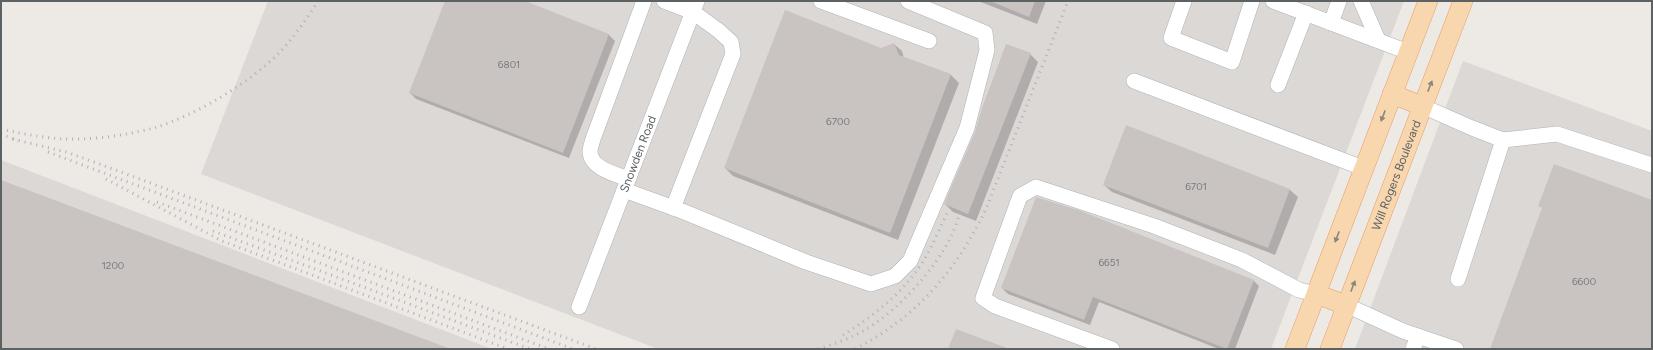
<svg xmlns="http://www.w3.org/2000/svg" width="1653" height="350" viewBox="0 0 1653 350" font-family="Figtree,sans-serif">
  <style>
    .industrial { fill: #dcd8d6 }
    .shadow { fill: #0003 }
    .building { fill: #c9c4c2 }
    .lines { fill: none; stroke-linecap: round; stroke-linejoin: round }
    .minor-casing { stroke: #afb4b6; stroke-width: 16 }
    .major-casing { stroke: #e79c64; stroke-width: 20 }
    .minor { stroke: #fff; stroke-width: 15 }
    .major { stroke: #f9d7ae; stroke-width: 19 }
    .rail { stroke: #b0b1b2; stroke-width: 3; stroke-dasharray: 1 5; stroke-linecap: butt }
    .oneway { fill: #8b857a }
    .labels { text-anchor: middle; stroke-width: 3; stroke-linejoin: round; paint-order: stroke }
    .number-label { font-size: 10px; fill: #777a7c }
    .street-label { font-size: 12px; fill: #5c6264; stroke: #fff }
  </style>
  <rect width="100%" height="100%" fill="#ede9e4"/>
  <path class="industrial" d="M268 1H1404L1271 349H658L201 174Z
    M1463 61 1652 131V349H1355Z
    M1 160 492 349H1Z"/>
  <path class="shadow" d="M446 1H522L609 35 615 41 569 158 416 99 410 93Z
    M978 1H1046L1037 24Z
    M894 44 902 51 904 58 951 75 959 83 898 240 733 176 725 168 881 49Z
    M1030 54 1038 62 976 221 953 212 945 204Z
    M1126 127 1290 190 1298 197 1275 255 1112 192 1104 185Z
    M1253 280 1259 286 1235 349H1219L1099 302 1090 325 1008 294 1002 288Z"/>
  <path class="building" d="M445 1H525L609 34 563 153 409 93Z
    M990 1H1035L1029 17Z
    M785 10 881 48 894 43 899 55 951 74 890 233 724 168Z
    M1006 44 1031 53 968 214 944 204 975 132 982 108Z
    M1126 125 1290 189 1268 248 1103 185Z
    M1554 164 1652 200V349H1490L1542 208 1538 206Z
    M1 180 448 348V349H1Z
    M1036 197 1081 211 1254 280 1227 349 1093 297 1084 320 1001 288Z
    M956 329 1007 348V349H948Z"/>
  <g class="lines">
    <g class="minor-casing">
      <g id="minor">
        <path d="M664 1 693 12 719 31 731 42 733 54 673 208"/>
        <path d="M821 1 929 41"/>
        <path d="M1184 1 1171 38 1232 62 1252 1"/>
        <path d="M1273 1 1408 52"/>
        <path d="M1361 1 1378 40"/>
        <path d="M1331 23 1339 1"/>
        <path d="M1134 81 1363 168"/>
        <path d="M1278 85 1306 13"/>
        <path d="M1422 106 1472 128 1503 140 1458 279"/>
        <path d="M1503 140 1557 134 1652 165"/>
        <path d="M628 179C616 174 591 169 590 152 590 148 592 143 593 139L644 1"/>
        <path d="M624 190 682 211 806 262 871 284 895 276 910 261 967 128 987 50 985 33 908 1"/>
        <path d="M1346 305 1403 331 1456 349"/>
        <path id="s1" d="M579 307 697 1"/>
        <path d="M1112 349 995 306 983 298 1020 196 1036 187 1154 226 1242 260 1299 290 1316 294"/>
        <path d="M1413 349 1418 336"/>
      </g>
    </g>
    <g class="major-casing">
      <g id="major">
        <path d="M1392 94 1422 106"/>
        <path d="M1316 294 1346 305"/>
        <path d="M1295 349 1428 1"/>
        <path id="s2" d="M1330 349 1463 1"/>
      </g>
    </g>
    <use href="#minor" class="minor"/>
    <use href="#major" class="major"/>
    <path class="rail" d="M1 129C28 135 54 140 82 139 105 138 131 134 154 128 196 115 250 83 280 52 295 36 307 18 318 1
      M1 134 18 141
      M13 139 66 152 94 162 596 349
      M48 152 573 349
      M106 179 222 241 508 349
      M157 202 549 349
      M213 231 530 349
      M843 335C875 315 904 292 924 260 933 245 940 228 947 213
      M818 349C834 344 849 339 863 331 897 312 938 267 953 232 956 226 958 218 960 212
      M855 349C917 317 956 271 986 209L1068 1"/>
  </g>
  <defs><path id="oneway-solid" d="M-6-.8H1V-3.2L6.5 0L1 3.2V.8H-6Z"/></defs>
  <g class="oneway">
    <use href="#oneway-solid" transform="translate(1430 86) rotate(-69)"/>
    <use href="#oneway-solid" transform="translate(1383 116) rotate(111)"/>
    <use href="#oneway-solid" transform="translate(1337 237) rotate(111)"/>
    <use href="#oneway-solid" transform="translate(1353 286) rotate(-69)"/>
  </g>
  <g class="labels">
    <g class="number-label">
      <text x="509" y="68">6801</text>
      <text x="838" y="125">6700</text>
      <text x="1196" y="190">6701</text>
      <text x="1109" y="266">6651</text>
      <text x="113" y="269">1200</text>
      <text x="1584" y="285">6600</text>
    </g>
    <g class="street-label">
      <text dy="4" stroke="none"><textPath href="#s1" startOffset="164">Snowden Road</textPath></text>
      <text dy="4" stroke="none"><textPath href="#s2" startOffset="186">Will Rogers Boulevard</textPath></text>
    </g>
  </g>
  <rect width="1653" height="350" fill="none" stroke="#5c6264" stroke-width="4"/>
</svg>
